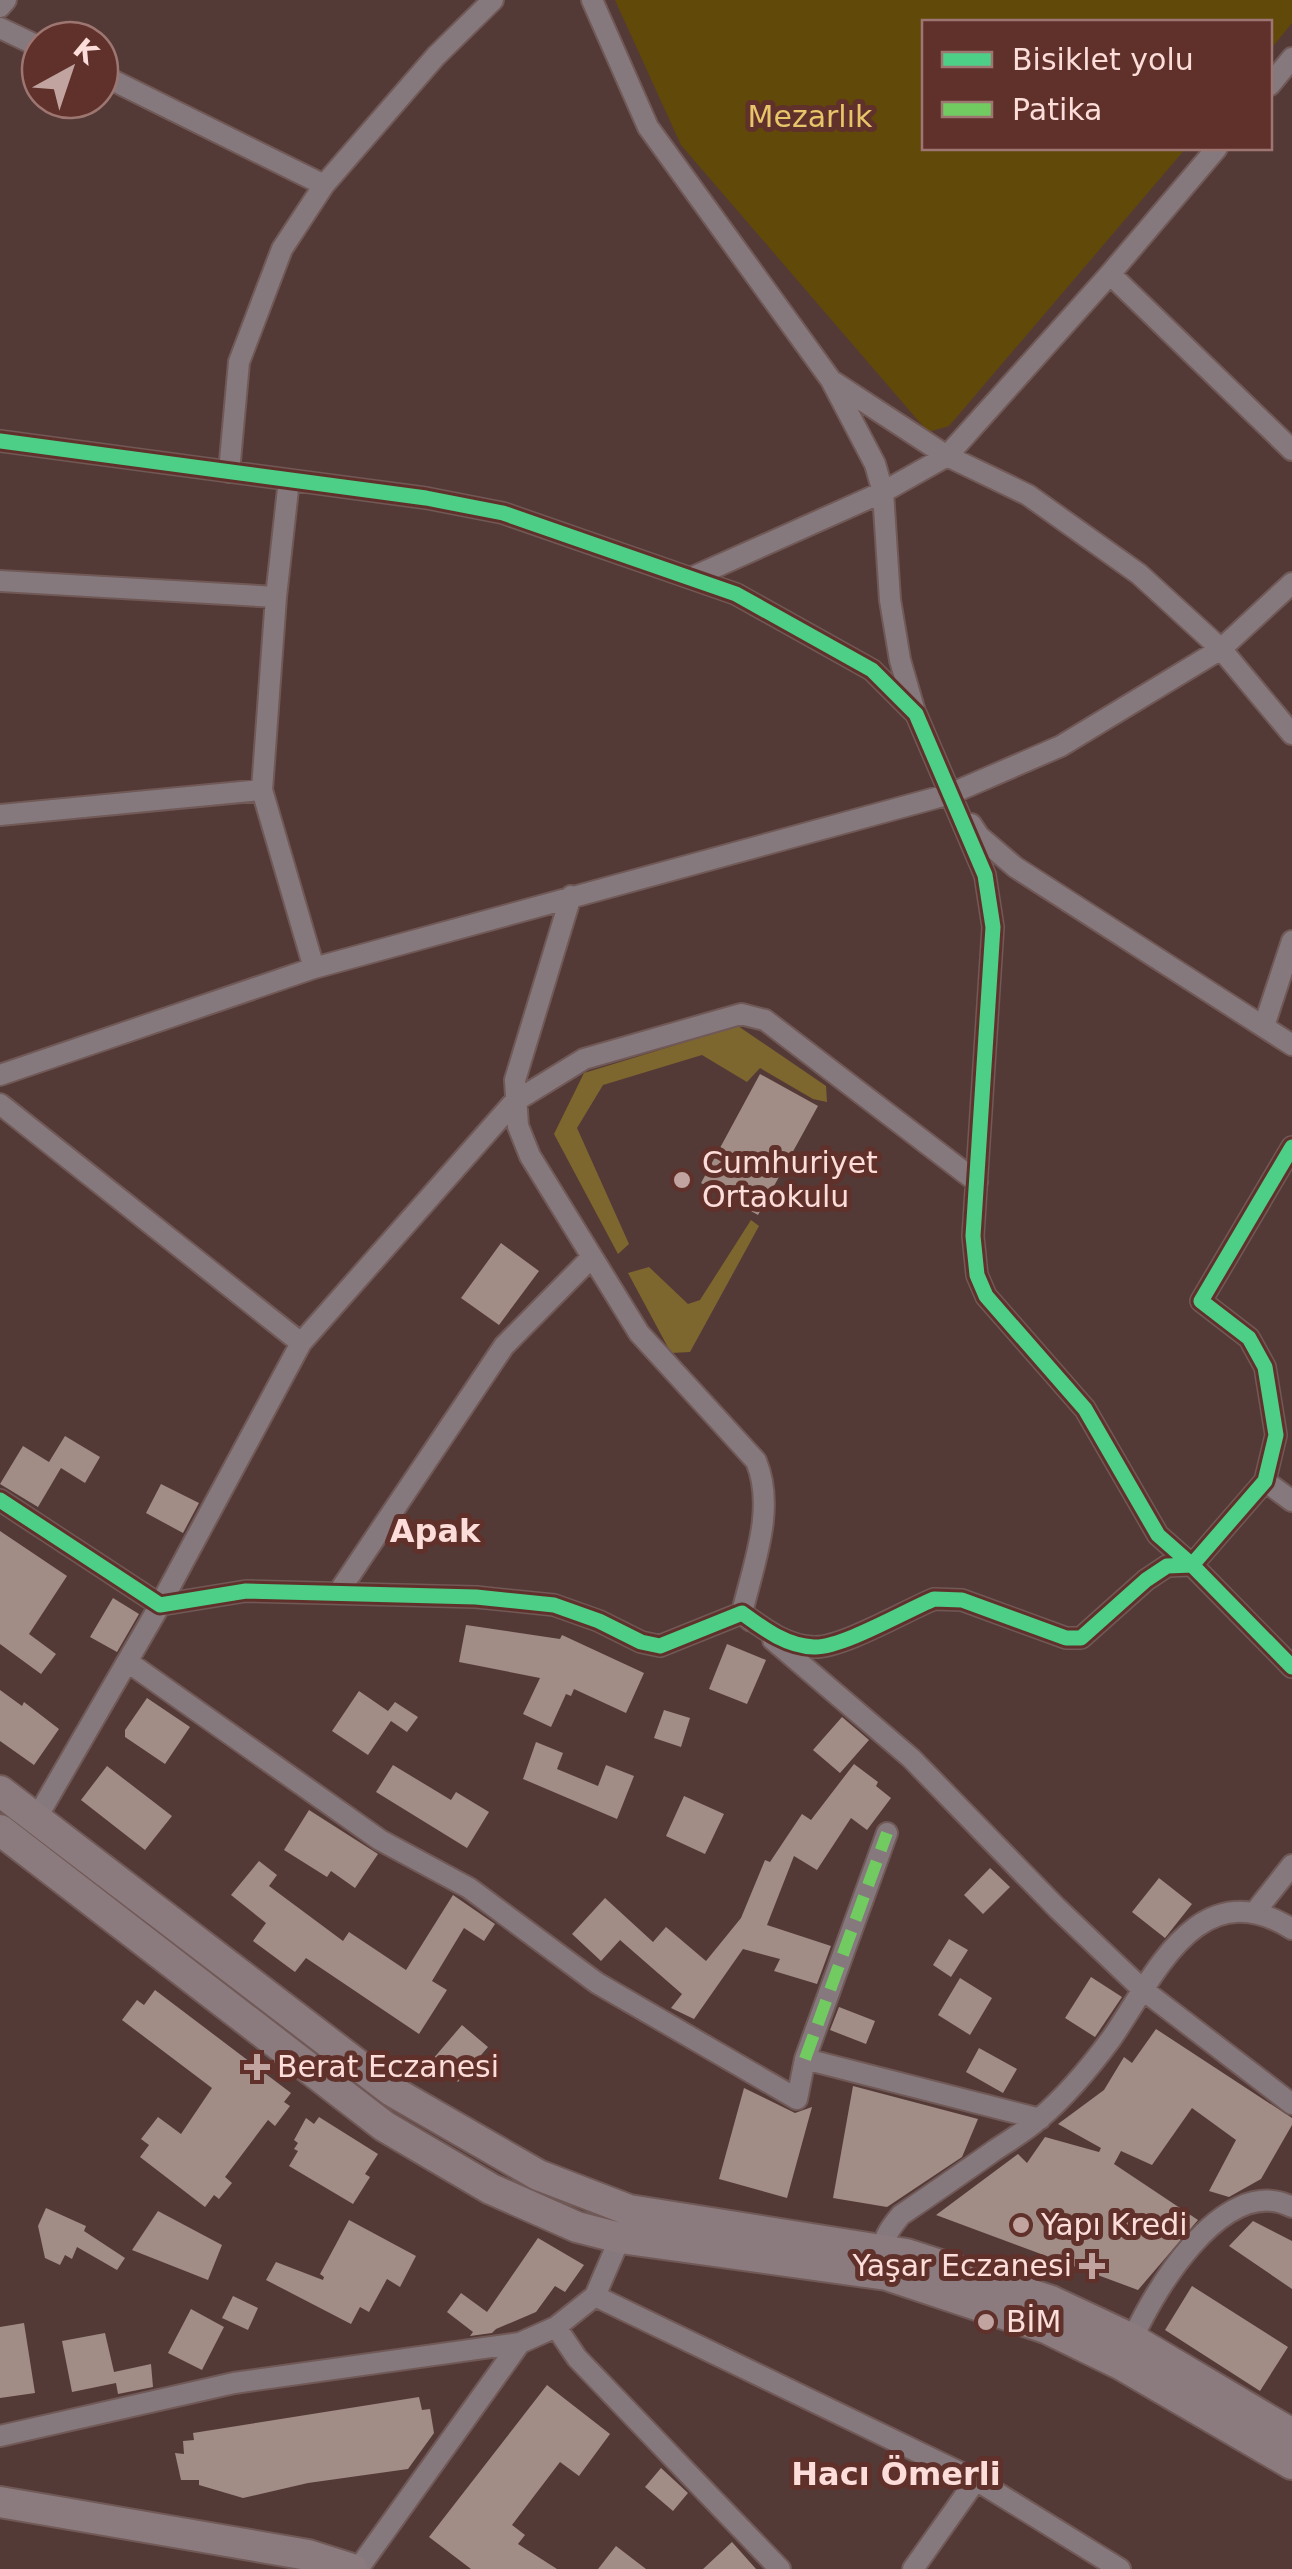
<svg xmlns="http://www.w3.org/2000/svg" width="1292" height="2569" viewBox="0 0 1292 2569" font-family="'DejaVu Sans',sans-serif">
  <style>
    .green { fill: #61490a }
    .forest { fill: #7e662f }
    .building { fill: #a28c86 }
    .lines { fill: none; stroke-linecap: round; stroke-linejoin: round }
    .street-casing { stroke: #705957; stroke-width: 24 }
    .secondary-casing { stroke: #705957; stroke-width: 34 }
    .street { stroke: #86797d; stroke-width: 20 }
    .secondary { stroke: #8b7b7e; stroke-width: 30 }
    .quiet { stroke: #71cb61; stroke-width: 12; stroke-dasharray: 25 12; stroke-linecap: butt }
    .cycleway-casing { stroke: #60312b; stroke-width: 21 }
    .cycleway { stroke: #4dcf88; stroke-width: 15 }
    .poi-dot { fill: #c1a4a0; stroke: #60312b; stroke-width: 4 }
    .labels { text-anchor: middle; stroke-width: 10; stroke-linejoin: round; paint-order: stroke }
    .park-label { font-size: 30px; fill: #e8c46a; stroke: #60312b }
    .poi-label { font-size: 30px; fill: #fcddd9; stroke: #60312b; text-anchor: start }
    .neighbourhood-label { font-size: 32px; font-weight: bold; fill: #fcddd9; stroke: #60312b }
  </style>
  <rect width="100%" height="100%" fill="#543a37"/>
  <path class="green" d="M615 0H1292V23L1270 50V22H924V148H1186L949 426 928 432 681 145Z"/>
  <path class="forest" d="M738 1026 826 1086 827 1102 813 1099 760 1068 747 1082 702 1055 603 1085 577 1128 629 1244 618 1254 554 1134 584 1073Z
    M751 1220 759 1226 690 1352 671 1353 628 1273 649 1267 688 1304 700 1300Z"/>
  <path class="building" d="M760 1074 818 1106 758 1215 701 1183Z
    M501 1243 539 1271 499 1325 461 1298Z
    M65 1436 100 1457 85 1483 61 1468 38 1507 0 1484 23 1446 49 1462Z
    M161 1484 199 1503 183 1533 146 1513Z
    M0 1531 67 1576 29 1634 56 1654 41 1674 0 1644Z
    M113 1598 139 1614 117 1652 90 1637Z
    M466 1625 560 1639 562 1635 644 1673 626 1713 574 1689 571 1696 566 1694 551 1727 523 1714 540 1678 459 1662Z
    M727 1644 766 1660 747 1704 709 1689Z
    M0 1690 22 1706 24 1702 59 1729 34 1765 0 1741Z
    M359 1691 388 1711 395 1702 418 1717 407 1732 391 1721 368 1755 332 1731Z
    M147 1698 190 1727 165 1764 125 1737V1730Z
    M664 1710 690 1718 681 1747 654 1738Z
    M842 1717 869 1740 840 1773 813 1750Z
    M536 1742 563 1753 557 1769 598 1786 606 1765 634 1776 617 1819 523 1779Z
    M854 1764 878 1782 876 1786 891 1798 867 1830 851 1818 817 1870 794 1856 767 1925 831 1946 817 1984 774 1971 780 1959 743 1949 694 2019 671 2008 682 1994 620 1940 601 1961 572 1934 605 1898 653 1942 666 1927 706 1961 741 1918 765 1860 770 1862 802 1814 811 1820Z
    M393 1765 451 1800 456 1792 489 1812 467 1848 376 1792Z
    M107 1766 172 1816 145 1850 81 1800Z
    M684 1796 724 1814 705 1854 666 1836Z
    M309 1810 378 1854 355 1888 331 1871 327 1877 284 1850Z
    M259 1861 277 1875 269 1886 343 1941 349 1932 406 1970 453 1895 495 1924 484 1941 464 1928 432 1981 447 1990 419 2034 306 1958 295 1972 253 1941 266 1923 231 1895Z
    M990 1868 1010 1887 983 1914 964 1895Z
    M1159 1878 1192 1904 1165 1938 1132 1912Z
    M949 1939 968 1950 951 1977 933 1965Z
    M1091 1977 1122 1997 1095 2037 1065 2018Z
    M960 1978 992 1998 970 2035 938 2015Z
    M155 1990 291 2093 284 2102 290 2106 275 2126 268 2120 225 2177 232 2183 219 2199 214 2195 205 2207 140 2157 149 2145 141 2139 158 2117 181 2134 212 2088 122 2020 137 2000 144 2005Z
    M839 2007 875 2021 866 2044 830 2030Z
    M462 2025 488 2047 458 2082 432 2060Z
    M1156 2029 1292 2118V2125L1261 2179 1229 2197 1209 2191 1236 2140 1192 2108 1152 2165 1121 2151 1114 2164 1198 2220 1138 2290 936 2215 1018 2154 1027 2163 1045 2137 1099 2152 1101 2148 1058 2124 1104 2090 1124 2057 1132 2063Z
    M979 2048 1017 2069 1003 2093 966 2072Z
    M853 2086 978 2119 962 2157 887 2207 833 2198Z
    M744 2088 795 2113 812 2107 787 2198 719 2179Z
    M319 2117 378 2154 365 2174 370 2177 353 2204 289 2166 298 2151 294 2149 298 2143 294 2140 306 2118 314 2124Z
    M46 2208 86 2226 84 2231 125 2258 117 2270 77 2247 72 2259 65 2255 60 2265 45 2258 38 2226Z
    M158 2211 222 2245 208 2280 132 2250Z
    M349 2220 416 2256 400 2287 387 2279 369 2312 360 2307 351 2324 266 2280 276 2262 323 2280 324 2277 320 2274Z
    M1253 2221 1292 2241V2289L1229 2246Z
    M538 2238 584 2265 565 2292 555 2286 536 2312 496 2329 492 2333 470 2336 473 2332 447 2312 461 2293 487 2312Z
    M1192 2286 1288 2347 1260 2391 1165 2330Z
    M233 2296 258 2308 248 2330 222 2318Z
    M191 2309 224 2327 202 2370 168 2353Z
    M24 2323 35 2393 0 2398V2327Z
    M105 2333 114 2372 151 2364 153 2387 118 2394 116 2383 72 2392 62 2341Z
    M547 2385 610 2434 579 2476 560 2462 512 2525 525 2535 518 2544 557 2569H471L429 2537Z
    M419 2397 422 2410 430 2409 434 2433 408 2469 308 2483 243 2498 199 2485V2480H181L175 2453 184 2454 183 2441 194 2440 193 2433Z
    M661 2468 688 2493 673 2511 645 2487Z
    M732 2542 756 2569H703Z
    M616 2546 646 2569H598Z"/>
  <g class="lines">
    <g class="street-casing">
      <path id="street" d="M592 0 648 127 831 380 875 464 883 492 890 600 900 660 915 712
        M0 7 6 0
        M0 28 40 47
        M100 74 324 185
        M1270 85 1292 58
        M1110 274 1292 450
        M834 382 947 456 1028 495 1139 574 1221 649 1292 734
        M0 441 426 498 503 513 736 594 872 670 916 714 985 875 993 927 973 1236 977 1275 986 1296 1085 1409 1158 1535 1192 1565 1292 1667
        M229 472 239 362 282 249 324 185 436 56 493 0
        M289 480 276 597 262 790 314 968
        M693 577 883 492 947 456 1110 274 1217 148
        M0 581 276 597
        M0 815 262 790
        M971 824 979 836 1015 867 1292 1045
        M571 896 515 1080 518 1126 530 1156 639 1333 756 1461C776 1509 753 1565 742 1613L751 1621
        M1264 1026 1292 941
        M0 1075 314 968 950 794 1061 746 1221 649 1292 583
        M0 1104 301 1343
        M1265 1481 1292 1501
        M0 1500 160 1605 246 1591 476 1597 554 1605 599 1621 641 1642 660 1646 742 1613C764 1629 786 1646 814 1647 842 1648 905 1611 934 1599L962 1600 1066 1638H1081L1146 1580 1167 1566 1192 1565 1265 1481 1276 1435 1265 1367 1249 1338 1201 1301 1292 1147
        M338 1593 504 1346 591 1258
        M773 1640 911 1758 1057 1908 1142 1989 1292 2104
        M128 1662 380 1840 469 1888 597 1983 797 2099 805 2059 1040 2119
        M36 1819 160 1605 301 1343 514 1102 584 1059 741 1014 765 1020 977 1182
        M1255 1912 1292 1865
        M805 2059 887 1833
        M884 2258C880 2241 890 2228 901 2215 932 2194 964 2172 995 2150 1010 2140 1026 2131 1039 2119 1065 2097 1091 2066 1111 2039 1155 1976 1198 1870 1292 1929
        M595 2296 976 2480 1120 2569
        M556 2327 577 2358 780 2569
        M1128 2350C1148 2298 1223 2171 1292 2207
        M0 2436 234 2383 520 2343 556 2327 595 2296 620 2238
        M358 2569 520 2343
        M913 2569 976 2480"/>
    </g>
    <g class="secondary-casing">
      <path id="secondary" d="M0 1791 392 2091 538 2175 629 2210 906 2254 1051 2301 1132 2339 1292 2434
        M0 1830 384 2126 491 2189 577 2227 620 2238 887 2275 1046 2328 1122 2365 1292 2464
        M0 2502 308 2555 352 2569"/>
    </g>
    <use href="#street" class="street"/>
    <use href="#secondary" class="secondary"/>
    <path class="quiet" d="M805 2059 887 1833"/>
    <g class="cycleway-casing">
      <path id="cycleway" d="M0 441 426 498 503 513 736 594 872 670 916 714 985 875 993 927 973 1236 977 1275 986 1296 1085 1409 1158 1535 1192 1565 1292 1667
        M0 1500 160 1605 246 1591 476 1597 554 1605 599 1621 641 1642 660 1646 742 1613C764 1629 786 1646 814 1647 842 1648 905 1611 934 1599L962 1600 1066 1638H1081L1146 1580 1167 1566 1192 1565 1265 1481 1276 1435 1265 1367 1249 1338 1201 1301 1292 1147"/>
    </g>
    <use href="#cycleway" class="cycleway"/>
  </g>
  <g class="poi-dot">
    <circle cx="682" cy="1180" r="10"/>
    <path d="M252 2052h10v10h10v10h-10v10h-10v-10h-10v-10h10z"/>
    <circle cx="1021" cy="2225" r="10"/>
    <path d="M1087 2251h10v10h10v10h-10v10h-10v-10h-10v-10h10z"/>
    <circle cx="986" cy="2322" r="10"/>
  </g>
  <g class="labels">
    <g class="park-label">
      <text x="810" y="127">Mezarlık</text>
    </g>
    <g class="poi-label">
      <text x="702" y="1173">Cumhuriyet<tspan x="702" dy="34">Ortaokulu</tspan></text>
      <text x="277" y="2077">Berat Eczanesi</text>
      <text x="1041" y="2235">Yapı Kredi</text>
      <text x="1072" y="2276" text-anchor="end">Yaşar Eczanesi</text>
      <text x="1006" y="2332">BİM</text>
    </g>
    <g class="neighbourhood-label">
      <text x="435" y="1542">Apak</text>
      <text x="896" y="2485">Hacı Ömerli</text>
    </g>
  </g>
  <rect x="922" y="20" width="350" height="130" fill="#60312b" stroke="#9e7671" stroke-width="2.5"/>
  <rect x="942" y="52" width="50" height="15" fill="#4dcf88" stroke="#9e7671" stroke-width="2.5"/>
  <text x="1012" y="70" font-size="30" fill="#fcddd9">Bisiklet yolu</text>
  <rect x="942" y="102" width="50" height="15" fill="#71cb61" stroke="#9e7671" stroke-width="2.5"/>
  <text x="1012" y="120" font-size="30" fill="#fcddd9">Patika</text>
  <g transform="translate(70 70) rotate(40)"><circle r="48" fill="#60312b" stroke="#9e7671" stroke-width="2.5"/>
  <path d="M0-8L18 38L0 25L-18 38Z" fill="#c1a4a0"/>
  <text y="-15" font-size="28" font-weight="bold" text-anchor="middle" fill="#fcddd9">K</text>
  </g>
</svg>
